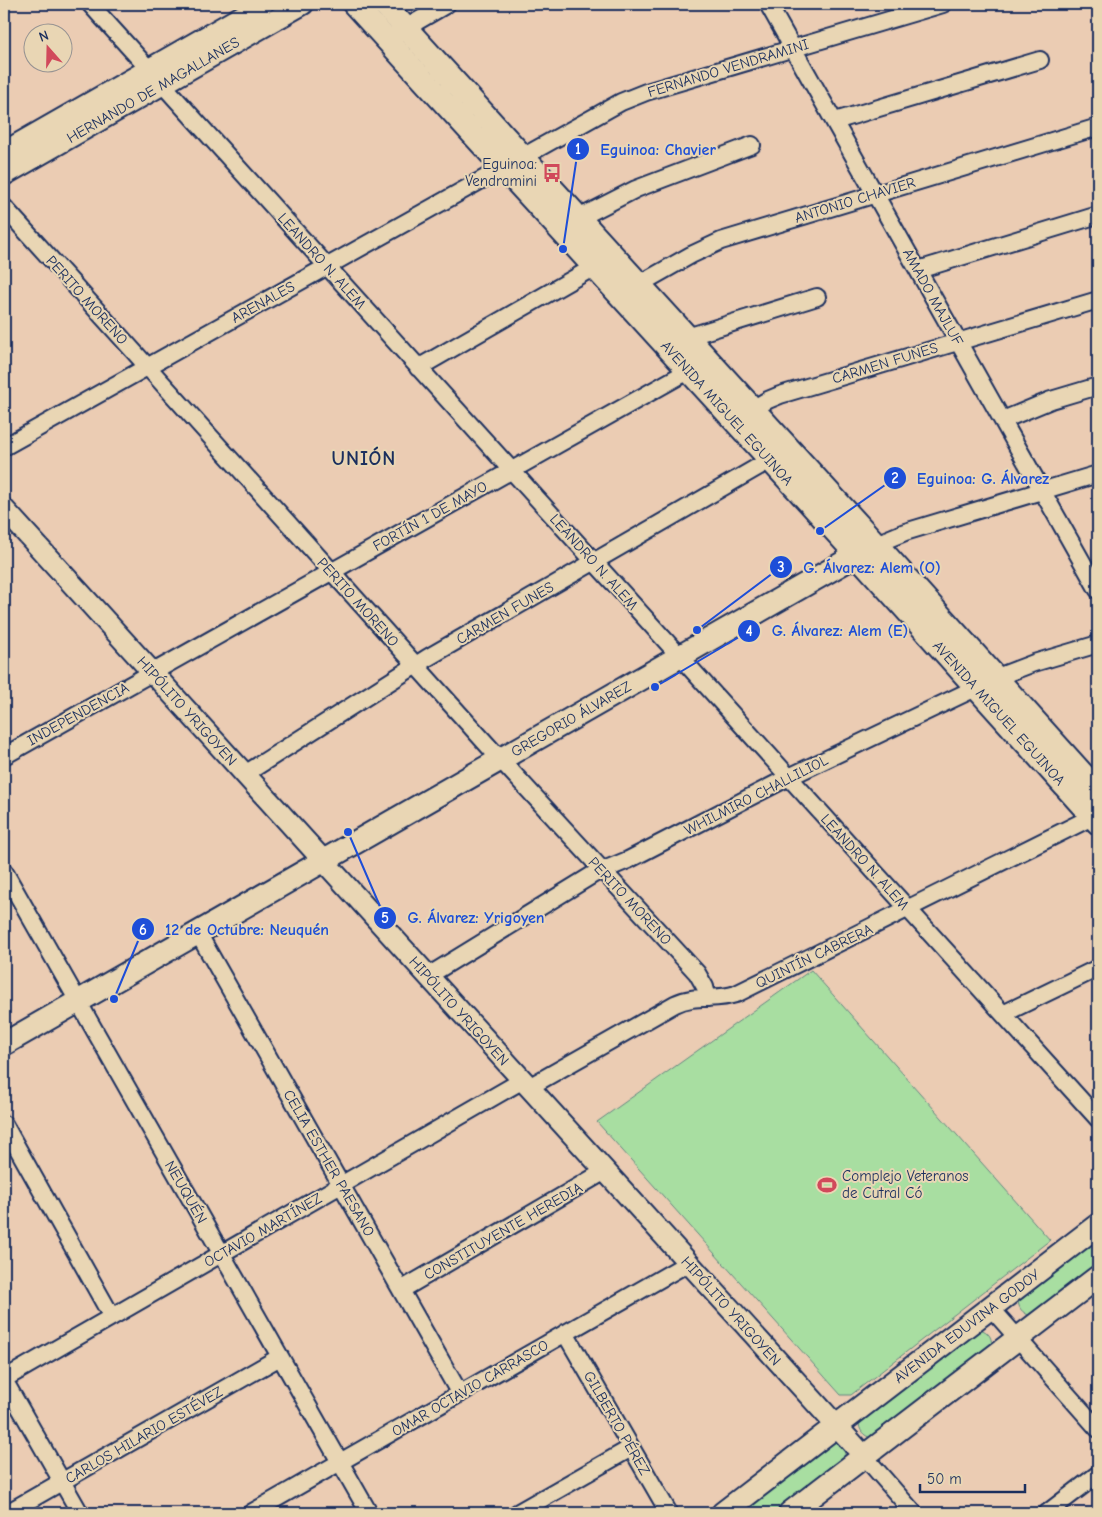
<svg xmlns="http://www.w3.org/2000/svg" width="1102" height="1517" viewBox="0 0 1102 1517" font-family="'Comic Neue',sans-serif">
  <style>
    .green { fill: #a8dea1; stroke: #628680 }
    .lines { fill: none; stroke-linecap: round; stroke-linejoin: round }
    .minor-casing { stroke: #1b2f5e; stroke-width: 20 }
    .tertiary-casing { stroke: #1b2f5e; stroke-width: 24 }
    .secondary-casing { stroke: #1b2f5e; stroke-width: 26 }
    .minor { stroke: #e9d6b4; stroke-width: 16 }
    .tertiary { stroke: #e9d6b4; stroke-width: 20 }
    .secondary { stroke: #e9d6b4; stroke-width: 22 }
    .labels { text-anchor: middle; stroke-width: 4; stroke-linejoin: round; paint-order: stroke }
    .street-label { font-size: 15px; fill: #1b2f5e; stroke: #e9d6b4 }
    .poi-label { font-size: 15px; fill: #1b2f5e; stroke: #e9d6b4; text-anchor: end }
    .district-label { font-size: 20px; font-weight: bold; letter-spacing: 1px; fill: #1b2f5e; stroke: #e9d6b4 }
    .leader { fill: none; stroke: #1d4ed8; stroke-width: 2 }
    .callout-dot { fill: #1d4ed8; stroke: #e9d6b4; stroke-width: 2 }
    .mark-label { font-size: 15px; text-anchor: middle; font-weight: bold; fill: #fff }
    .callout-label { font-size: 16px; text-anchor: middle; font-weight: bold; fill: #1d4ed8; stroke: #e9d6b4; stroke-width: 4; stroke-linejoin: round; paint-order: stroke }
  </style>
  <rect width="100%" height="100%" fill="#ebccb3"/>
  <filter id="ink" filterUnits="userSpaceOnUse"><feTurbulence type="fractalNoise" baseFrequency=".02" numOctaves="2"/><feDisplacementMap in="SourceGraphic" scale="10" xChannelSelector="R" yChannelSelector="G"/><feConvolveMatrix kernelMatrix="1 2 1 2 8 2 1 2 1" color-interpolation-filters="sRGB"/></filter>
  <g filter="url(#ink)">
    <path class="green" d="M811 970 1050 1240 851 1395H841L597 1122Z
      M1098 1234V1268L1031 1316C1022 1313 1018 1308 1018 1299Z
      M980 1329C989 1332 993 1338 991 1348L872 1438C863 1436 859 1430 859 1422Z
      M834 1442C843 1445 846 1451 845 1461L780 1513H733Z"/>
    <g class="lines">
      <g class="minor-casing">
        <path id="minor" d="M90 4 1098 1119
          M768 4 1098 590
          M397 33 447 4
          M835 121 1040 60
          M4 207 500 759 697 973 705 987 708 998
          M579 218 636 189 752 145
          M918 270 1098 215
          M631 289 691 255 721 241 1098 127
          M687 337 817 297
          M418 368 594 267
          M744 414 768 400 780 395 1098 300
          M1003 420 1051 400 1098 386
          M4 447 621 102 646 92 943 4
          M876 544 905 532 1098 474
          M4 756 697 366
          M245 774 427 658 770 460
          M4 871 369 1513
          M198 933 460 1394
          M428 976 594 874 628 860 789 777 1005 674 1034 663 1098 644
          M1003 1014 1098 968
          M529 1087 675 1004C695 994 715 1001 736 994L1098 814
          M4 1124 112 1317
          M401 1290 605 1171
          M991 1308 1098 1429
          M565 1333 669 1513
          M4 1379 523 1080
          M4 1380 80 1513
          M864 1456 914 1513
          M7 1513 280 1357
          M251 1513 688 1263
          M517 1513 631 1448
          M1047 1513 1098 1474"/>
      </g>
      <g class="tertiary-casing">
        <path id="tertiary" d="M4 152 263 4
          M4 175 303 4
          M4 509 864 1456"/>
      </g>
      <g class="secondary-casing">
        <path id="secondary" d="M354 4 857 555 1098 823
          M384 4 876 544 1098 791
          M4 1044 869 548
          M723 1513 1098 1225
          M790 1513 1098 1277"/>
      </g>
      <use href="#minor" class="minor"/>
      <use href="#tertiary" class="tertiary"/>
      <use href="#secondary" class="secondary"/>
    </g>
  </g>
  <defs>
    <g id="bus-bare" transform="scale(1.5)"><path d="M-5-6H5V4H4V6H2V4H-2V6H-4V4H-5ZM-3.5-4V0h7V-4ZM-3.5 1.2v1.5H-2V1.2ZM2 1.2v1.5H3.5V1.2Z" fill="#d1495b" stroke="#e9d6b4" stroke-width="2.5" paint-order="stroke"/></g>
    <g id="stadium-bare" transform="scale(1.5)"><path d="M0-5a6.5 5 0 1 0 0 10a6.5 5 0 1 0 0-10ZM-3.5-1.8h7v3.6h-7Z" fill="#d1495b" stroke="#e9d6b4" stroke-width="2.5" paint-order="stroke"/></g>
  </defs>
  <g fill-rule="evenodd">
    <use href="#bus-bare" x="552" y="173"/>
    <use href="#stadium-bare" x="827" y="1185"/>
  </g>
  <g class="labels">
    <g class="street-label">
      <text transform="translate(728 68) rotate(-17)" y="5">FERNANDO VENDRAMINI</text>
      <text transform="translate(153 90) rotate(-30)" y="5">HERNANDO DE MAGALLANES</text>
      <text transform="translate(855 200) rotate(-17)" y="5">ANTONIO CHAVIER</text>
      <text transform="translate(322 261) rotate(48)" y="5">LEANDRO N. ALEM</text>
      <text transform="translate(933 297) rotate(61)" y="5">AMADO MAJLUF</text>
      <text transform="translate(87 300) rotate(48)" y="5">PERITO MORENO</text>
      <text transform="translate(263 302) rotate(-29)" y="5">ARENALES</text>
      <text transform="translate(885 363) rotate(-17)" y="5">CARMEN FUNES</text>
      <text transform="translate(727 413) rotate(48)" y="5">AVENIDA MIGUEL EGUINOA</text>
      <text transform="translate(430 516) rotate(-29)" y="5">FORTÍN 1 DE MAYO</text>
      <text transform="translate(594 562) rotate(48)" y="5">LEANDRO N. ALEM</text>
      <text transform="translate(358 602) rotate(48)" y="5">PERITO MORENO</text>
      <text transform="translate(505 613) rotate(-30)" y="5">CARMEN FUNES</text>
      <text transform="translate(187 711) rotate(48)" y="5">HIPÓLITO YRIGOYEN</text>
      <text transform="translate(999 713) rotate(48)" y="5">AVENIDA MIGUEL EGUINOA</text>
      <text transform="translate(78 714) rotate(-29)" y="5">INDEPENDENCIA</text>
      <text transform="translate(571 719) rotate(-30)" y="5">GREGORIO ÁLVAREZ</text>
      <text transform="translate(756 795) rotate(-27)" y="5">WHILMIRO CHALLILIOL</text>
      <text transform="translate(865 862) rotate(48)" y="5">LEANDRO N. ALEM</text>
      <text transform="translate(630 901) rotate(47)" y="5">PERITO MORENO</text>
      <text transform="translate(814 956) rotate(-26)" y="5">QUINTÍN CABRERA</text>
      <text transform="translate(459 1011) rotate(48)" y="5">HIPÓLITO YRIGOYEN</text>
      <text transform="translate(329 1163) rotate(60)" y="5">CELIA ESTHER PAESANO</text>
      <text transform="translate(186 1192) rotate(60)" y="5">NEUQUÉN</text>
      <text transform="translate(263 1230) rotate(-30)" y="5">OCTAVIO MARTÍNEZ</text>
      <text transform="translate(503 1231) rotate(-30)" y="5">CONSTITUYENTE HEREDIA</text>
      <text transform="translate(731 1311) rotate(48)" y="5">HIPÓLITO YRIGOYEN</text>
      <text transform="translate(967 1326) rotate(-37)" y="5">AVENIDA EDUVINA GODOY</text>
      <text transform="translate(470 1388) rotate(-30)" y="5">OMAR OCTAVIO CARRASCO</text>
      <text transform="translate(617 1423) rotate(60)" y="5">GILBERTO PÉREZ</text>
      <text transform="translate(144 1435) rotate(-30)" y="5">CARLOS HILARIO ESTÉVEZ</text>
    </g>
    <g class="poi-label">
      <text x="537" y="169">Eguinoa:<tspan x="537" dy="17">Vendramini</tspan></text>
      <text x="842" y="1181" text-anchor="start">Complejo Veteranos<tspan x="842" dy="17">de Cutral Có</tspan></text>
    </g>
    <g class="district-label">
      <text x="364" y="465">UNIÓN</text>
    </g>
  </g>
  <path class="leader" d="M563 249L578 149M820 531L895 478M697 630L781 567M655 687L749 631M348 832L385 918M114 999L143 929"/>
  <g class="callout-dot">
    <circle cx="563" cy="249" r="5"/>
    <circle cx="820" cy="531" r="5"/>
    <circle cx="697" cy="630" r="5"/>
    <circle cx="655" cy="687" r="5"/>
    <circle cx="348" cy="832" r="5"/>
    <circle cx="114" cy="999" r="5"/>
    <circle cx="578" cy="149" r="12"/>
    <circle cx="895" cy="478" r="12"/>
    <circle cx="781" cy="567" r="12"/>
    <circle cx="749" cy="631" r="12"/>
    <circle cx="385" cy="918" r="12"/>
    <circle cx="143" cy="929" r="12"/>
  </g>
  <g class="mark-label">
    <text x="578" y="154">1</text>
    <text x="895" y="483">2</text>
    <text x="781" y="572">3</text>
    <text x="749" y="636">4</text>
    <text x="385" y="923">5</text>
    <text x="143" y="935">6</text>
  </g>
  <g class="callout-label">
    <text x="658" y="155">Eguinoa: Chavier</text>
    <text x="983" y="484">Eguinoa: G. Álvarez</text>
    <text x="872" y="573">G. Álvarez: Alem (O)</text>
    <text x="840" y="636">G. Álvarez: Alem (E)</text>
    <text x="476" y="923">G. Álvarez: Yrigoyen</text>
    <text x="247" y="935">12 de Octubre: Neuquén</text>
  </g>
  <rect width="1102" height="1517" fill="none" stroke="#e9d6b4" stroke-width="20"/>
  <rect x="10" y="10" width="1082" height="1497" fill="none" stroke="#1b2f5e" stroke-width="2" filter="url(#ink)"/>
  <g transform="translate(48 48) rotate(340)"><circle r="24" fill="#e9d6b4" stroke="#979392"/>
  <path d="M0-4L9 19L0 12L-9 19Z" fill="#d1495b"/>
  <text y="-8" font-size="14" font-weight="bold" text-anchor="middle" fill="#1b2f5e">N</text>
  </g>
  <path d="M920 1484v8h105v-8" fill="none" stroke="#1b2f5e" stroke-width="2.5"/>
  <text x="927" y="1484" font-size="15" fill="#1b2f5e" stroke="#e9d6b4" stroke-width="4" paint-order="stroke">50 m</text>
</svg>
